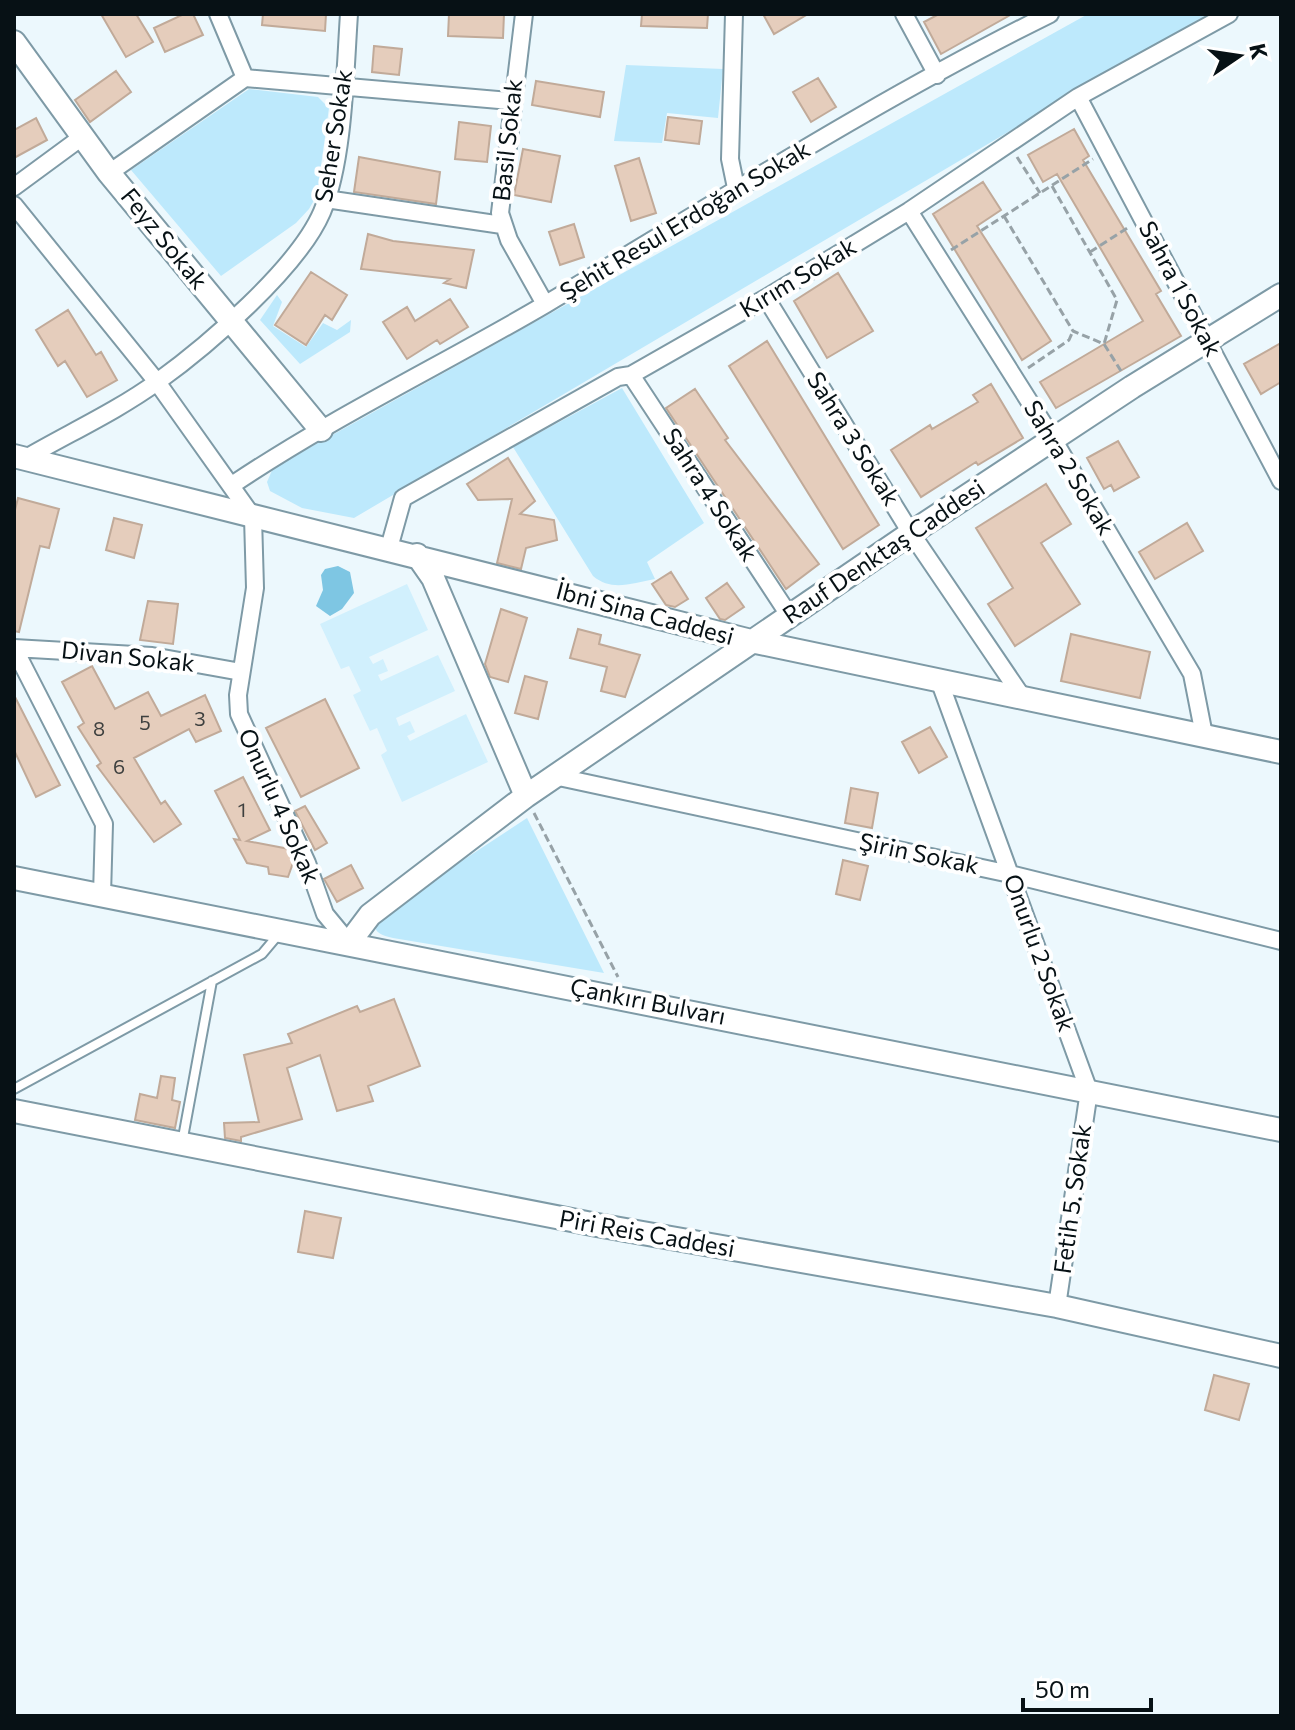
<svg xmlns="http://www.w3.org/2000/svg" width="1295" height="1730" viewBox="0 0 1295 1730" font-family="Commissioner,sans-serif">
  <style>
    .built { fill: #d1f0fd }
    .green { fill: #bde9fc }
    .forest { fill: #7ec6e3 }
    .building { fill: #e5cdbc; stroke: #c1aa99; stroke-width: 2 }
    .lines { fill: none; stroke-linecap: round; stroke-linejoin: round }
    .lane-casing { stroke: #7e9aa6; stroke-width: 12 }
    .street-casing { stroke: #7e9aa6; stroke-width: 20 }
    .secondary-casing { stroke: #7e9aa6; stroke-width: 26 }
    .path { stroke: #97a2a7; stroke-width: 3; stroke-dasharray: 8 4; stroke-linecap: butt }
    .lane { stroke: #fff; stroke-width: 8 }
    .street { stroke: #fff; stroke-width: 16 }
    .secondary { stroke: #fff; stroke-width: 22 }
    .labels { text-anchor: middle; stroke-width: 8; stroke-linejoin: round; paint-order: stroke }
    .number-label { font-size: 20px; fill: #3e403f }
    .street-label { font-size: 24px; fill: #071115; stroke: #fff }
  </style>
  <rect width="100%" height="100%" fill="#ecf8fd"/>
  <path class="built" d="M407 584 428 630 369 657 373 664 383 659 388 671 378 675 381 681 438 655 455 691 396 718 399 726 410 721 415 732 407 736 410 741 466 714 488 762 402 802 381 755 387 751 377 728 370 731 353 695 361 691 349 666 341 669 320 624Z"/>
  <path class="green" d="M1088 14H1208L354 518 302 508 270 491 267 482 273 468Z
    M626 65 723 69 718 118 667 113 662 143 614 141Z
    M249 89 318 97 329 108 317 195 309 209 296 223 221 276 131 170Z
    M277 295 282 302 273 326 306 347 323 323 337 330 351 320 350 332 300 364 260 320Z
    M622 388 704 523 647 562 655 579C632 583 612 592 593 576L513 447Z
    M527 818 604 973 393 938C380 935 372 932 375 918Z"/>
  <path class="forest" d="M338 566 350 572 354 593 342 609 330 616 316 606 323 590 321 575 325 569Z"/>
  <path class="building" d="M101 14H136L153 42 126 57Z
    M184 14H193L203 35 165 52 154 28Z
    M263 14H326L325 31 262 25Z
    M449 14H504L503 38 448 36Z
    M642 14H708L707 28 641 26Z
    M763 14H808L774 34Z
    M939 14H1012L941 54 924 22Z
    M374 46 402 49 399 75 372 72Z
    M116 71 131 92 90 122 75 100Z
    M818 78 836 107 811 122 793 92Z
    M536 81 604 92 600 117 532 105Z
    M668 117 702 121 699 144 665 140Z
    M36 118 47 140 14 158V130Z
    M459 122 491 126 487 162 455 159Z
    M1074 129 1089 156 1083 160 1161 291 1156 294 1181 336 1056 408 1040 382 1143 321 1057 174 1043 182 1028 155Z
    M523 149 560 156 551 202 514 195Z
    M359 157 440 172 436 204 354 192Z
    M639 158 656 213 631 221 615 166Z
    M983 182 1001 210 977 226 1051 341 1022 360 933 214Z
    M574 224 584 257 560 265 549 232Z
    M368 234 393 241 474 250 466 288 444 283 450 279 361 269Z
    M311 272 347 295 332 320 325 315 306 345 275 325Z
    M838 273 873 331 827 358 794 301Z
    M450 299 468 327 440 344 437 340 407 359 383 322 407 307 415 321Z
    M68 310 96 355 101 352 117 380 87 397 65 361 58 366 36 330Z
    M767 341 879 525 843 549 729 366Z
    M1281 343V382L1261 394 1244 364Z
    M991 384 1023 438 978 465 976 462 921 497 891 450 930 425 932 429 978 402 973 395Z
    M695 389 728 438 725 440 819 564 786 589 666 408Z
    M1118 441 1139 477 1114 491 1111 485 1104 489 1087 458Z
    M508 458 535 501 520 514 554 520 557 540 526 548 521 569 497 563 512 499 478 500 467 484Z
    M1046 484 1071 524 1041 543 1080 604 1015 646 988 604 1013 588 976 528Z
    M18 498 59 509 49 548 40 546 19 632 14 631V514Z
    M114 518 142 525 134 558 106 550Z
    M1187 523 1203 551 1155 579 1139 552Z
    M671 572 688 599 675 607 666 605 652 584Z
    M727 583 744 607 725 620 720 619 706 598Z
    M148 601 178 604 173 644 140 640Z
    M501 609 527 618 508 682 490 677 485 664Z
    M578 629 601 635 599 644 640 655 625 697 601 691 607 667 570 658Z
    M1071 634 1150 652 1140 698 1061 681Z
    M92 666 115 709 148 692 161 716 205 695 221 731 196 742 189 729 134 758 161 804 165 801 181 824 154 842 97 766 101 763 78 727 84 723 62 682Z
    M525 676 547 682 538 719 515 713Z
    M14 695 60 785 36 797 14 750Z
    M325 699 359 768 301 797 266 728Z
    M930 727 947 757 919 773 902 742Z
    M243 777 270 830 247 841 289 849 294 860 288 877 269 874 268 867 247 863 234 839 240 840 215 791Z
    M851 788 878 793 872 828 845 823Z
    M305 806 327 843 315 850 295 811Z
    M843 860 868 866 860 900 836 894Z
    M351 865 363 888 337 902 324 879Z
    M394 999 420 1066 368 1086 373 1101 337 1111 320 1055 287 1068 302 1119 241 1137V1141L225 1138 224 1123 259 1122 244 1055 292 1043 288 1034 357 1006 360 1012Z
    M161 1076 175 1078 172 1100 180 1102 175 1128 135 1120 140 1094 157 1098Z
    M305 1211 341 1218 333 1258 298 1252Z
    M1214 1375 1249 1384 1239 1420 1205 1410Z"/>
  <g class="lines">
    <g class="lane-casing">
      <path id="lane" d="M14 1089 262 954 278 935
        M182 1143 212 981"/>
    </g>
    <g class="street-casing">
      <path id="street" d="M218 14 245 78
        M524 14 500 213 509 240 545 304
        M734 14 730 159 736 188
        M904 14 937 75
        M1078 97 1281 481
        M109 173 245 78 511 101
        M14 187 82 137
        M326 199 502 225
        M14 205 157 382 253 517 255 588 238 695 239 714 307 863 325 914 349 943
        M909 211 1053 439 1192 674 1204 735
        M766 298 911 533 1023 698
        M631 375 789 615
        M26 458C69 433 117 411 157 382 207 346 298 268 322 212 344 160 345 71 349 14
        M232 485C333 417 442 365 546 304 713 205 876 100 1050 14
        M389 548 403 498 618 377 631 375 766 298 909 211 1078 97 1229 14
        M14 648 104 824 102 895
        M14 648 152 656 241 672
        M939 680 1089 1091 1057 1306
        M554 776 1010 874 1281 941"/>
    </g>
    <g class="secondary-casing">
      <path id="secondary" d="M14 42 109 173 321 430
        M14 456 751 641 1281 752
        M417 555 433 578 526 796
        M14 878 1281 1130
        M349 943 370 915 526 796 911 533 1132 387 1281 295
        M14 1111 597 1225 1057 1306 1281 1356"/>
    </g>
    <path class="path" d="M1017 157 1040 193
      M1052 186 1117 300 1104 344
      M1004 216 1073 331 1104 344 1121 371
      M951 250 1093 159
      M1090 252 1129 227
      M1028 368 1069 340 1073 331
      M534 813 618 977"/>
    <use href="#lane" class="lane"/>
    <use href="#street" class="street"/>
    <use href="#secondary" class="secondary"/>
  </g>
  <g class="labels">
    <g class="number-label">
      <text x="200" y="726">3</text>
      <text x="145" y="730">5</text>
      <text x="99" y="736">8</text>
      <text x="119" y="774">6</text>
      <text x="242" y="817">1</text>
    </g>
    <g class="street-label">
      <text transform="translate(334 136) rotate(-81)" y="8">Seher Sokak</text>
      <text transform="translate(508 140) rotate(-84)" y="8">Basil Sokak</text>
      <text transform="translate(685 221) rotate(-31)" y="8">Şehit Resul Erdoğan Sokak</text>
      <text transform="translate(164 239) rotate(51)" y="8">Feyz Sokak</text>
      <text transform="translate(798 278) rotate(-31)" y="8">Kırım Sokak</text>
      <text transform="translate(1180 289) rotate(62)" y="8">Sahra 1 Sokak</text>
      <text transform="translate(853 439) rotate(58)" y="8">Sahra 3 Sokak</text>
      <text transform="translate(1069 468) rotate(59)" y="8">Sahra 2 Sokak</text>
      <text transform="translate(710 495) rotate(57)" y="8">Sahra 4 Sokak</text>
      <text transform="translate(884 552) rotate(-34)" y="8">Rauf Denktaş Caddesi</text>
      <text transform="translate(645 614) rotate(15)" y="8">İbni Sina Caddesi</text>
      <text transform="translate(128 657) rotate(6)" y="8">Divan Sokak</text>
      <text transform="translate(279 806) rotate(66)" y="8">Onurlu 4 Sokak</text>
      <text transform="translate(919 854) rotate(12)" y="8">Şirin Sokak</text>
      <text transform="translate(1039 953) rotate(70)" y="8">Onurlu 2 Sokak</text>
      <text transform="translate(648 1002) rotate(11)" y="8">Çankırı Bulvarı</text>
      <text transform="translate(1073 1199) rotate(-82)" y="8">Fetih 5. Sokak</text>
      <text transform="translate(647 1234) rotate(10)" y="8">Piri Reis Caddesi</text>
    </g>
  </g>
  <rect width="1295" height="1730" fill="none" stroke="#071115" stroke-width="32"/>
  <g transform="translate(1239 56) rotate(77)" stroke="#ffffff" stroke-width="6" paint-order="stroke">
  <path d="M0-6L14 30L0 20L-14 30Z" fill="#071115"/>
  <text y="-12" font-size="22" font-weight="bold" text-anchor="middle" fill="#071115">K</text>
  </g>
  <path d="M1023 1698v12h128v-12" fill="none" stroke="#071115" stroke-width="4"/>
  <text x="1035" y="1698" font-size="24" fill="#071115" stroke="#ffffff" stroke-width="6" paint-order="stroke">50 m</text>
</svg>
